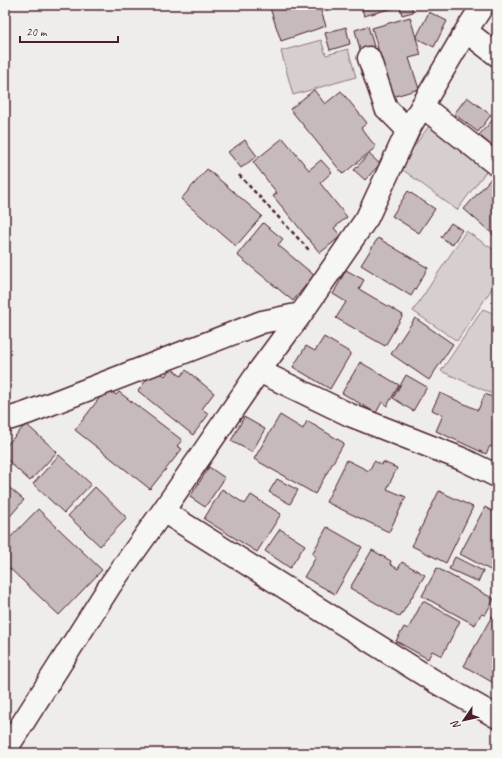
<svg xmlns="http://www.w3.org/2000/svg" width="502" height="758" viewBox="0 0 502 758" font-family="Caveat,sans-serif">
  <style>
    .green { fill: #d7cfce; stroke: #90777c }
    .building { fill: #c6babb; stroke: #4a1f2b }
    .lines { fill: none; stroke-linecap: round; stroke-linejoin: round }
    .minor-casing { stroke: #4a1f2b; stroke-width: 25 }
    .path { stroke: #4a1f2b; stroke-width: 2.5; stroke-dasharray: 4 3; stroke-linecap: butt }
    .minor { stroke: #f6f6f2; stroke-width: 22 }
  </style>
  <rect width="100%" height="100%" fill="#efedea"/>
  <filter id="ink" filterUnits="userSpaceOnUse"><feTurbulence type="fractalNoise" baseFrequency=".025" numOctaves="2"/><feDisplacementMap in="SourceGraphic" scale="8" xChannelSelector="R" yChannelSelector="G"/><feConvolveMatrix kernelMatrix="1 2 1 2 8 2 1 2 1" color-interpolation-filters="sRGB"/></filter>
  <g filter="url(#ink)">
    <path class="green" d="M321 40 326 55 348 49 356 77 293 95 281 51Z
      M429 126 488 169 457 210 399 167Z
      M466 231 497 252V281L457 341 413 311Z
      M483 309 497 315V396L441 371Z"/>
    <path class="building" d="M269 5H319L326 26 281 41Z
      M361 5H411L413 12 402 15 400 6 364 16Z
      M429 12 447 21 434 47 416 38Z
      M410 17 421 55 409 58 419 89 392 97 372 28Z
      M368 26 375 50 361 54 355 30Z
      M346 27 350 44 330 50 325 33Z
      M314 90 325 104 341 91 367 123 361 128 376 147 343 174 290 109Z
      M467 97 491 115 478 132 454 114Z
      M497 115V150L479 135Z
      M283 138 309 170 321 160 332 172 320 183 347 217 334 228 341 236 320 253 273 196 277 193 253 162Z
      M245 140 257 156 241 168 228 152Z
      M369 154 380 164 365 180 354 170Z
      M207 169 262 216 236 246 181 199Z
      M494 175 497 178V238L464 209Z
      M408 191 435 209 419 233 392 216Z
      M263 223 283 239 278 245 314 275 293 301 237 255Z
      M451 223 462 230 452 245 441 237Z
      M378 238 428 268 411 296 361 265Z
      M346 270 364 280 359 289 403 315 385 346 336 318 346 302 333 294Z
      M415 318 453 344 429 380 391 354Z
      M324 337 351 353 330 389 293 367 306 346 315 351Z
      M360 362 399 385 387 406 382 402 376 413 342 393Z
      M171 368 181 376 186 370 214 393 202 409 209 414 193 435 138 391 155 369 165 376Z
      M406 375 427 387 413 411 393 398Z
      M107 388 116 395 119 392 182 440 177 446 182 449 150 489 75 430Z
      M440 393 478 410 485 394 497 399V449L490 446 486 454 436 431 443 415 432 410Z
      M280 415 303 429 307 421 344 443 315 494 254 459Z
      M244 417 265 429 252 452 231 441Z
      M26 424 57 452 30 481 5 458V447Z
      M59 455 91 484 64 513 33 484Z
      M347 460 369 471 374 461 382 465 383 462 397 468 387 489 406 497 389 532 326 502Z
      M209 467 225 478 205 507 190 497Z
      M277 479 298 490 290 504 269 492Z
      M5 484 24 500 5 522Z
      M95 487 127 518 100 546 68 516Z
      M222 489 245 504 251 495 281 514 257 552 204 519Z
      M439 491 473 507 446 563 412 546Z
      M485 507 497 514V566L494 572 460 554Z
      M38 509 102 570 59 615 5 564V543Z
      M327 527 362 547 335 594 304 577 316 557 312 554Z
      M280 529 305 545 290 568 265 551Z
      M372 550 391 561 390 564 398 569 402 562 425 575 400 617 350 588Z
      M455 557 483 571 478 582 449 569Z
      M437 568 494 599 485 615 481 614 475 625 422 596Z
      M423 601 460 621 442 656 432 651 428 659 396 641 404 627 408 629Z
      M492 616 497 619V685L464 666Z"/>
    <g class="lines">
      <g class="minor-casing">
        <path id="minor" d="M466 31 497 55
          M369 58 386 108 408 130
          M422 106 497 165
          M259 371 350 415 462 459 497 476
          M5 420 27 413 262 322 301 314
          M163 511 434 681 497 717
          M5 751 111 584 163 511 259 371 301 314 367 218 408 130 466 31 483 5"/>
      </g>
      <path class="path" d="M239 175 310 251"/>
      <use href="#minor" class="minor"/>
    </g>
  </g>
  <rect width="502" height="758" fill="none" stroke="#f6f6f2" stroke-width="20"/>
  <rect x="10" y="10" width="482" height="738" fill="none" stroke="#4a1f2b" stroke-width="1.5" filter="url(#ink)"/>
  <g transform="translate(464 720) rotate(236)" stroke="#f6f6f2" stroke-width="3" paint-order="stroke">
  <path d="M0-3L7 15L0 10L-7 15Z" fill="#4a1f2b"/>
  <text y="-6" font-size="11" font-weight="bold" text-anchor="middle" fill="#4a1f2b">N</text>
  </g>
  <path d="M20 36v6h98v-6" fill="none" stroke="#4a1f2b" stroke-width="2"/>
  <text x="26" y="36" font-size="12" fill="#4a1f2b" stroke="#f6f6f2" stroke-width="3" paint-order="stroke">20 m</text>
</svg>
